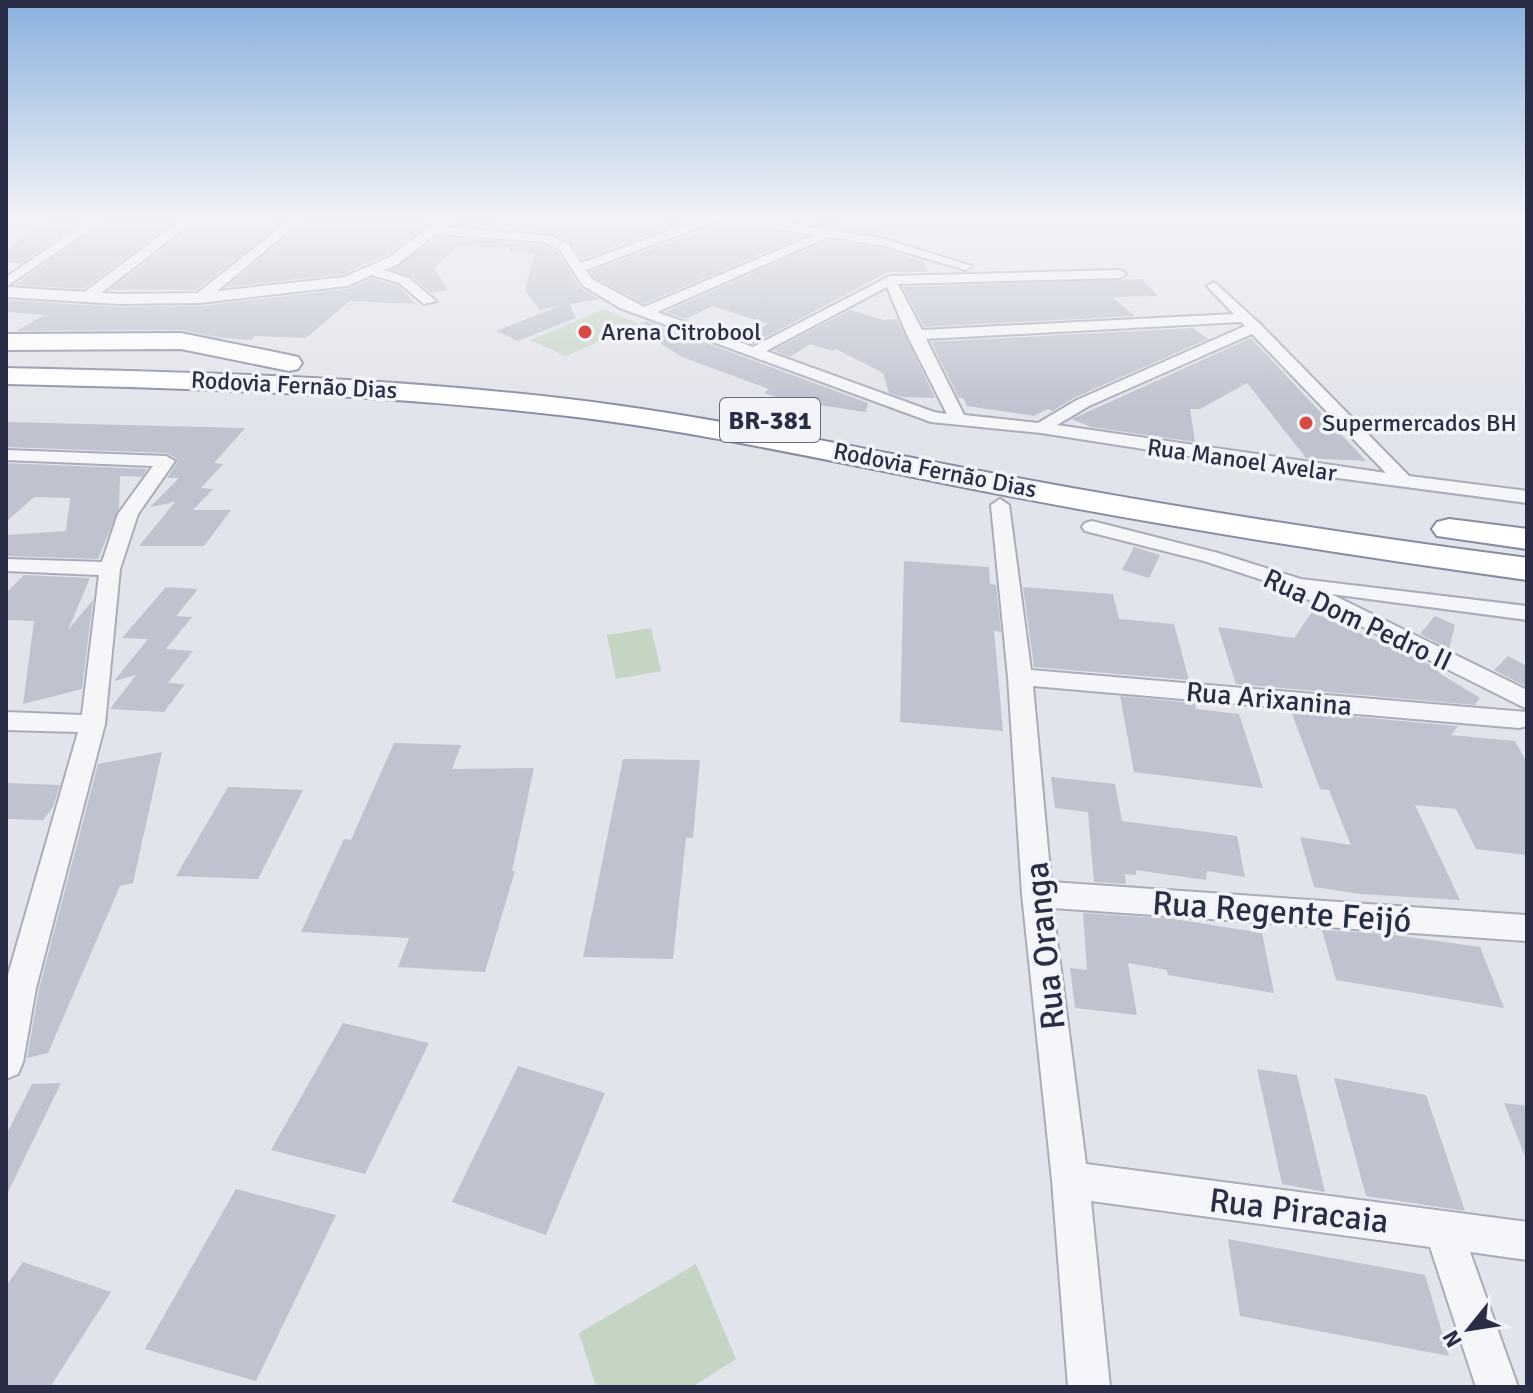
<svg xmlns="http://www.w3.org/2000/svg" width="1533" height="1393" viewBox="0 0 1533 1393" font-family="Signika,sans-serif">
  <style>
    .green { fill: #c4d6c3 }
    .building { fill: #bfc2cf }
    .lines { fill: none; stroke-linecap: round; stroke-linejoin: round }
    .minor-casing { stroke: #aaadb9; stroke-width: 4 }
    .tertiary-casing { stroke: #aaadb9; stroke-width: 4 }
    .motorway-casing { stroke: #898da3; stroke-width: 4 }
    .minor { fill: #f5f6f9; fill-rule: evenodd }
    .tertiary { fill: #f5f6f9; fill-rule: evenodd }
    .motorway { fill: #fff; fill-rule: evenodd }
    .poi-dot { fill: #d74941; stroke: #f2f4f8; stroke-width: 3 }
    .labels { text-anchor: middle; stroke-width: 7; stroke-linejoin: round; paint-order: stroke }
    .far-poi-label { font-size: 24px; fill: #292d45; stroke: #f2f4f8; text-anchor: start }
    .far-street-label { font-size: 24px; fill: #292d45; stroke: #f2f4f8 }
    .shield { fill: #f2f4f8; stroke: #65697b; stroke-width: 2 }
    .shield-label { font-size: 26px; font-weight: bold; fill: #292d45 }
    .street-label { font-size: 28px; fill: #292d45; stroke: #f2f4f8 }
    .near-street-label { font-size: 34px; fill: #292d45; stroke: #f2f4f8 }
  </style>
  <rect width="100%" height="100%" fill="#e2e4eb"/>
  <path class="green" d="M604 309 639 324 566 356 530 340Z
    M651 628 661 671 616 679 607 635Z
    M696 1264 736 1359 692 1387H596L579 1333Z"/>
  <path class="building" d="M52 217H88L21 263H6V250Z
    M111 217H180L84 289 15 285Z
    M272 217 288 218 196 290H109L195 224H263Z
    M363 217H437L386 255 343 274 226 287 309 218Z
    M460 217 571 228 577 223 633 231 675 217H696L582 259 570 242 552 233 453 224Z
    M771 217H850L844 223 879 228 874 234Z
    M725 223 803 236 644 304 594 277 591 271Z
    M437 237 543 245 558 252 579 287 599 299 570 304 576 318 518 341 496 331 560 306 540 310 525 291 534 253 508 252 511 248 458 246 434 268 448 290 431 293 411 276 392 270Z
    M828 240 879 248 923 261 928 272H888L753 344 740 339 768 324 713 306 686 319 665 312Z
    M373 278 398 286 416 304 350 301 306 338 255 336 251 340 222 338 181 330 16 331 45 315 6 312V300L118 307 200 306 347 289Z
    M1142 279 1158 296 1112 297 1135 316 924 327 903 287Z
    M850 310 884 320 897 319 935 398 902 397 889 393 883 373 836 349 833 351 810 344 790 357 773 350Z
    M647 321 868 403 866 412 785 400 764 393 769 389 682 357 647 335 650 334 634 327Z
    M1192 328 1208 339 1076 397 1052 411 1048 409 1034 416 967 406 963 398H959L931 342Z
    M1251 338 1366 461 1306 458 1247 383 1200 409H1190L1195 442 1091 427 1072 419Z
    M6 422 245 428 214 463 223 464 201 488 213 489 193 510H231L204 546H139L175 502 150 507 179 478H167L177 463 176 458 166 453 6 447Z
    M6 463 147 469 142 477 120 476 119 508 98 559 6 556V535L66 531 70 498 34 497 6 522Z
    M1134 547 1160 555 1149 578 1122 570Z
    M904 561 989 567 990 584 996 585 1001 632 994 631 1003 731 900 722Z
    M24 575 90 578 68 630 93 600 82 689 23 704 34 621 6 620V593Z
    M166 587 198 589 176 616 192 617 166 649 193 651 168 683 185 684 164 712 110 709 136 675 114 681 148 639 122 638Z
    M1023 587 1113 594 1119 619 1174 624 1189 680 1034 667Z
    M1312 612 1442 670 1439 673 1480 698 1475 705 1236 684 1218 627 1294 638Z
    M1435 616 1455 625 1449 649 1420 634Z
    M1508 656 1527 666V687L1494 670Z
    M1120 696 1195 703 1196 709 1239 714 1263 788 1134 772Z
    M1291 711 1458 726 1451 735 1515 741 1527 763V855L1476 849 1456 809 1415 805 1460 900 1360 894 1314 887 1300 837 1351 845 1329 790 1320 789Z
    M394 743 461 745 452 769 534 768 512 871H515L485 972 398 967 409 938 301 932 344 839 351 840Z
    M162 752 133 883 120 886 48 1053 27 1058 39 989 98 764Z
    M623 759 700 760 693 838H686L673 959 583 957Z
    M1051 777 1115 784 1122 821 1237 836 1245 877 1207 871 1206 880 1136 870V875L1125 874 1126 884 1094 882 1088 812 1055 808Z
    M6 783 60 785 53 807 43 820 6 819Z
    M228 787 303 790 258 879 176 876Z
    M1083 913 1174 919 1262 933 1274 993 1168 975 1167 970 1128 963 1137 1015 1075 1008 1070 968 1087 970Z
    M1322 930 1387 934 1480 947 1504 1008 1336 980Z
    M343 1023 429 1043 365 1174 271 1150Z
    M518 1066 605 1093 546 1235 452 1202Z
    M1257 1069 1297 1075 1325 1192 1282 1184Z
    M1334 1078 1426 1095 1465 1211 1366 1196Z
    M61 1083 6 1196V1135L32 1084Z
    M1504 1103 1527 1106V1159H1526Z
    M236 1189 336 1215 256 1381 145 1349Z
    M1228 1239 1425 1275 1449 1356 1240 1316Z
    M23 1262 111 1292 50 1387H6V1286Z"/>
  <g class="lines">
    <g class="minor-casing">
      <path id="minor" d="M94 217H108L6 287V277Z
        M185 217H199L92 300H82V294Z
        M293 217H306L205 301H195V295Z
        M750 217 881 238 972 266 966 270 880 245 828 237 657 312 753 347 890 276 1120 270 1126 274 1120 278 898 284 922 330 1234 314 1207 286 1214 282 1260 324 1409 476 1527 491V503L1292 472 1041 433 931 422 620 308 582 285 560 250 544 242 437 234 431 230 437 226 551 236 569 245 581 263 703 218ZM725 220 814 235 644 307 592 279 586 270 710 223ZM887 287 907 335 947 414 934 412 766 351ZM1241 322 1245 326 1077 400 1038 423 964 415 926 339ZM1252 334 1386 473 1057 425 1089 406Z
        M374 267 409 278 436 301 424 304 399 283 369 274 368 271Z
        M6 450 166 456 175 461 138 514 120 569 105 724 36 988 23 1062 18 1074 6 1079V982L78 732 6 730V712L82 715 99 575 6 571V559L102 562 118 514 153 466 6 460Z
        M1000 499 1009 505 1031 670 1527 712V726L1519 728 1033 686 1051 882 1527 915V941L1053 908 1086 1164 1527 1222V1260L1470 1252 1518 1387H1476L1430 1247 1091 1201 1110 1387H1068L1052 1180 1022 894 1008 677 991 505Z
        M1092 521 1218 553 1301 579 1527 606V620L1331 594 1527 690V709L1281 586 1204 561 1085 531 1082 527 1085 523Z"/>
    </g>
    <g class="tertiary-casing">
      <path id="tertiary" d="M442 217H457L398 264 347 286 200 303 118 304 6 297V287L118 294 200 293 344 277 388 258Z"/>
    </g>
    <g class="motorway-casing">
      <path id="motorway" d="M181 333 289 355 298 357 302 363 298 369 289 371 181 349 6 350V334Z
        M6 368C194 372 381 377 568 399 686 413 802 437 918 459 1119 499 1323 531 1527 558V580C1323 552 1119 519 918 478 802 455 686 430 568 416 381 394 194 388 6 384Z
        M1449 519 1527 529V549L1437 536 1432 529 1437 522Z"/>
    </g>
    <use href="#minor" class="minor"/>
    <use href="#tertiary" class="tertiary"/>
    <use href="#motorway" class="motorway"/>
  </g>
  <linearGradient id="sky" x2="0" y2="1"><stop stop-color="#89b0dd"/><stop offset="0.53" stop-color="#f2f3f6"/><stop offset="1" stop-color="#f2f3f6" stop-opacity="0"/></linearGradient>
  <rect width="1533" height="412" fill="url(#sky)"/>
  <g class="poi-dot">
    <circle cx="585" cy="332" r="8"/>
    <circle cx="1306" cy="423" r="8"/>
  </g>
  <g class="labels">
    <g class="far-poi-label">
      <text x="601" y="340">Arena Citrobool</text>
      <text x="1322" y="431">Supermercados BH</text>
    </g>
    <g class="far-street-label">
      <text transform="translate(294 385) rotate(3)" y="8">Rodovia Fernão Dias</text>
      <text transform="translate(1242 460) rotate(8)" y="8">Rua Manoel Avelar</text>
      <text transform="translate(935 470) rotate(11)" y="8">Rodovia Fernão Dias</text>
    </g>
    <rect class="shield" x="720" y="398" width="100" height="44" rx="6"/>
    <g class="shield-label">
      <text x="770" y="429">BR-381</text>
    </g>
    <g class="street-label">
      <text transform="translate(1358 619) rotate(25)" y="10">Rua Dom Pedro II</text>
      <text transform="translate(1269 698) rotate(5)" y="10">Rua Arixanina</text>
    </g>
    <g class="near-street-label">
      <text transform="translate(1282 911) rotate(4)" y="12">Rua Regente Feijó</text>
      <text transform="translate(1044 946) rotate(-96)" y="12">Rua Oranga</text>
      <text transform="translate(1299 1210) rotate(7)" y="12">Rua Piracaia</text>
    </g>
  </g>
  <rect width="1533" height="1393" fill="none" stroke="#292d45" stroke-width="16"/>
  <g transform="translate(1469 1329) rotate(240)" stroke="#f2f4f8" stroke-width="6" paint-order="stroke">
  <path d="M0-6L14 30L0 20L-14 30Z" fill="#292d45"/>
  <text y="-12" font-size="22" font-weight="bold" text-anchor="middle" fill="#292d45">N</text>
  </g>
</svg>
